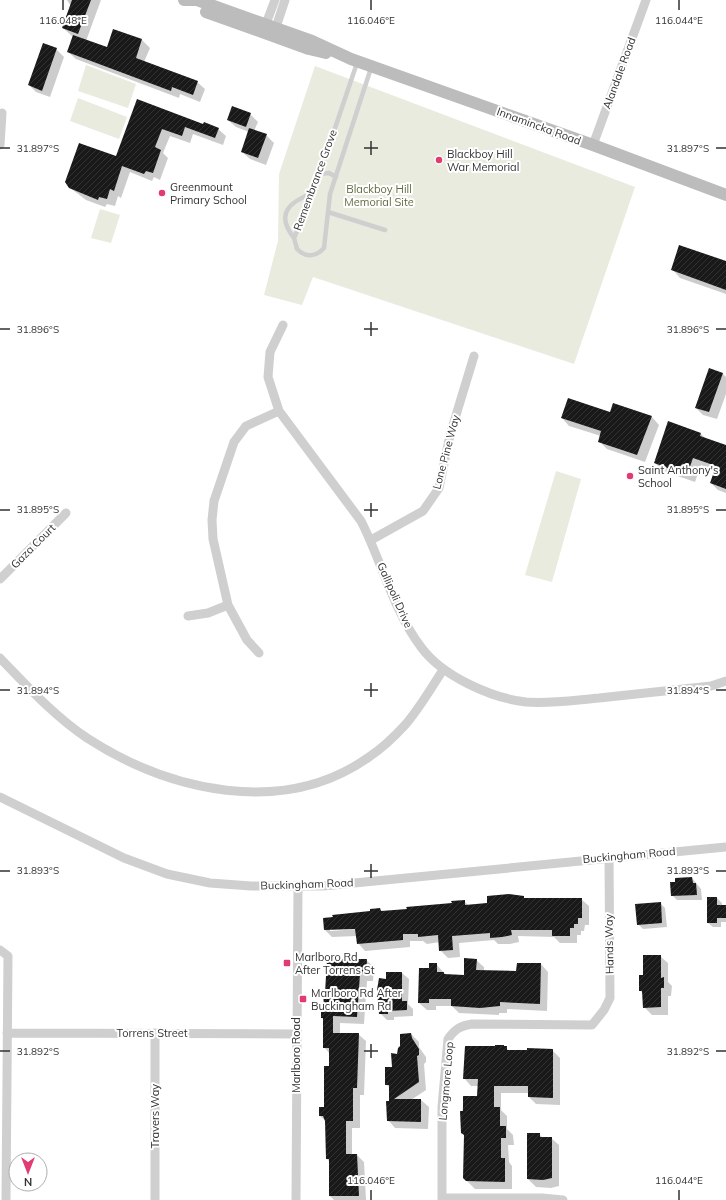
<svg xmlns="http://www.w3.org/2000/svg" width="726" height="1200" viewBox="0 0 726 1200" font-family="Mulish,sans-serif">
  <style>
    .green { fill: #e8ebde }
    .shadow { fill: #0003; fill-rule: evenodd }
    .building { fill: url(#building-hatch) }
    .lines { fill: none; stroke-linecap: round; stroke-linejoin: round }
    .service { stroke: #cfcfcf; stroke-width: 4.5 }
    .minor { stroke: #cfcfcf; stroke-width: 9 }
    .secondary { stroke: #bcbcbc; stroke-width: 12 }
    .ticks { fill: none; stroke: #323232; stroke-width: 1.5 }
    .poi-dot { fill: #e03c72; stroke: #fff; stroke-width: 1.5 }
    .labels { text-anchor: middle; stroke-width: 4; stroke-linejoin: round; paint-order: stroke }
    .street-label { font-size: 11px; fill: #323232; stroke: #fff }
    .poi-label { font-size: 11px; fill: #323232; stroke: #fff; text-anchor: start }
    .park-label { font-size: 11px; fill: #606d3f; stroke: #fff }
    .ticks-label { font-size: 10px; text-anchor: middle; fill: #323232; stroke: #fff; stroke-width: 4; stroke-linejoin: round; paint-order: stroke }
  </style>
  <defs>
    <pattern id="building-hatch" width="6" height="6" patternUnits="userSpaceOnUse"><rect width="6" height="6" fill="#191919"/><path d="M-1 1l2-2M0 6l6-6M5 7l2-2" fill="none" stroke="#323232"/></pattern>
  </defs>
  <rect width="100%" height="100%" fill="#fff"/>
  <path class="green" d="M86 65 136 84 128 108 78 91Z
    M315 66 635 187 574 364 313 277 302 305 264 295 278 241 279 174Z
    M78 98 127 117 119 139 70 121Z
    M100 209 120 215 111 243 91 238Z
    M556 471 581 479 552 582 525 575Z"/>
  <path class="shadow" d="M67 0H101L86 41 108 49 114 31 142 40 150 48 144 62 197 82 205 89 200 102 180 94 179 98 76 59 68 52 73 37 63 28 71 6Z
    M56 49 64 57 50 97 36 92 29 85Z
    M138 100 204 125 218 129 226 136 223 145 193 134 190 143 170 136 163 153 168 158 160 180 154 177 152 181 130 172 121 198 118 196 115 206 107 204 105 207 86 200 69 187 116 158Z
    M250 114 258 122 254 131 266 135 274 143 266 165 250 159 242 152 249 132 236 127 228 120Z
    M726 262V294L680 278 673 270Z
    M709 369 723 374 726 377V394L717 419 703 415 696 408Z
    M611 414 652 417 659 425 645 462 607 449 599 441 601 436 569 426 562 418Z
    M701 434 705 438 726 446V493L718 490 711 483 715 470 701 465 695 482 663 471 655 463Z
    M692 878 701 889 702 900H677L672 895 676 883Z
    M523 897 525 899H581L589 906V925H585L584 931H581V935H577V943H560L554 937 518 936 519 942 510 944H498L494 940 459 943 460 957 448 958 440 950V942L427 944 423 941H410V947L365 951 358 943 357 936 332 937 325 930 380 909 383 912 453 904 464 901 469 906ZM360 927V929L330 931V929Z
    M717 898 722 903V906H726V922H721V927H713L708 923Z
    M660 903 665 908 667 927 643 929 638 924Z
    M660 956 668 963V982L672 986 671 996H668V1015H652L644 1007 643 994 640 990 644 976Z
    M366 960 374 967 373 981H367L364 1024 340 1023V1034H358L366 1041 364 1095H360V1128H352V1155H357L364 1162 366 1200H334L330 1196V1162L327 1159 326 1121 320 1116 325 1108 330 1067V1054L324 1047V1020L322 1018 325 1008 326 994Z
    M476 960 484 967V971L517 972 541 964 548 972 547 1011 507 1009V1013H499V1015L459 1013 452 1006H436V1010H427L419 1003 430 969 436 964 446 975 465 976Z
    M402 973 409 979 408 1004 413 1009V1016L394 1017V1020H387L380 1013 387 980Z
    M411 1034 419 1042V1047L426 1057V1062L424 1064 426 1090 411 1100H421L429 1107 428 1129 395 1128 388 1120 390 1088 386 1084 398 1055Z
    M504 1046 509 1051 552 1050 560 1058V1105L536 1104 529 1097V1093H501V1110L507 1116V1129L513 1135 514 1145H508L509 1162 512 1166V1189H475L464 1178 465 1136 461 1122 464 1097H478V1086H471L464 1078Z
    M539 1134 543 1138H551L559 1145V1186L551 1188 536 1187 528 1179Z"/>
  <path class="building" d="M72 0H91L78 34 62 28Z
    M113 29 142 39 136 58 198 81 193 95 172 87 171 91 67 52 73 35 107 47Z
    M43 43 57 48 42 91 28 85Z
    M137 99 203 124 204 122 219 128 215 138 185 127 182 136 162 129 155 147 161 150 153 173 146 171 144 174 122 166 114 191 110 189 107 199 99 197 98 200 69 188 65 182 79 143 116 156Z
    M232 106 251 113 246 127 227 120Z
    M249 128 267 134 258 158 241 152Z
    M679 245 726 261V290L671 270Z
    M709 368 723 373 709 412 695 408Z
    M568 398 610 412 613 403 652 416 637 455 598 442 601 431 561 418Z
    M668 421 701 433 700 436 726 445V489L710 483 716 466 693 458 687 475 654 463Z
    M692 877 693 883H696L697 895 671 896 670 882H675V878Z
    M509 894 524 896V898H582V918H578V924H574V928H570V936H552V930H511L512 935 502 937 490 938V933L452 936 453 950 439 951 438 935 418 937V934H403V940L357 944 355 929 324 930 323 918 333 917 332 915 370 911V909L380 908 381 911 407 909 406 907 452 903 451 901 465 900V905L487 903V896Z
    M707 897H717V905H726V918H717V923H707Z
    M661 902 662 923 637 925 635 904Z
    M643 955H661V978L664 977V988H661V1007L643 1008 642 991H639V975H643Z
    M464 958 477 959 476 970 516 971 517 963H541L540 1004 500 1002V1006L480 1008 451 1006V999H429V1003H418L419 968H429V963H437V972H444V974L464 975Z
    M327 959H367L366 974H360L357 1017 333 1016V1033H359L357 1088H353V1121H346V1154H357L359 1196H329V1159H326L325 1121 323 1116H319V1107H324V1066H329V1048H323V1018H321V1007H324L323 992 325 993Z
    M386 972H402V1001H407V1010L388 1011V1014H379L377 990 379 978 386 979Z
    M411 1033 412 1038 419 1049V1055L417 1056 419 1082 394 1099H421V1122L387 1121 386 1101H389V1085H385V1067H392L391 1053 397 1054 398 1048 400 1046V1034Z
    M495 1045H504V1046H507V1050H527V1048L553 1049V1098L528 1097V1086H494V1107H500V1126H506V1138H501V1158H505V1182L466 1181 463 1178 464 1135 461 1133 460 1111H463V1096H477L478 1079H463L465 1046H495Z
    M527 1133H540V1137H552V1178L543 1180 527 1179Z"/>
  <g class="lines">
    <path class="service" d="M357 63 313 193 294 238 297 249C306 258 316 257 324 248L330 194 371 68
      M318 174 329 173 336 177
      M328 212 385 230
      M294 238C275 214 289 202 313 193"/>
    <path class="minor" d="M264 29 275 0
      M274 33 285 0
      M0 145 2 113
      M593 145 646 0
      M283 325 270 352 268 377 279 411 361 521C382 562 393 610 421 647 442 676 491 698 526 702 550 704 575 700 599 698 636 694 673 690 711 686L726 681
      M371 540 423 511 439 488 450 435 474 356
      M0 579 66 513
      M188 616 208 613 228 605
      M259 653 247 640 228 605 213 539 212 520 214 501 234 442 246 426 279 411
      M0 658C27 686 54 716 87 738 169 791 283 818 369 757 381 749 395 736 405 725 419 709 431 688 443 670
      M0 797 124 858 167 874 210 883 251 886H323L726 847
      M0 950 8 956 6 1200
      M7 1033 296 1034
      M443 1198H542L563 1200
      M155 1200V1033
      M296 1200 298 887
      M442 1200V1107L448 1039C455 1029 460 1026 472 1024L592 1025 604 1010 610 998 609 857"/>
    <path class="secondary" d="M184 0H197L312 41 351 59 593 145 726 195
      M206 12 309 49 326 53"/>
  </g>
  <path class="ticks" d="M63 0V10M371 0V10M679 0V10M371 141V155M0 148H10M364 148H378M716 148H726M371 322V336M0 329H10M364 329H378M716 329H726M371 503V517M0 510H10M364 510H378M716 510H726M371 683V697M0 690H10M364 690H378M716 690H726M371 864V878M0 871H10M364 871H378M716 871H726M371 1044V1058M0 1051H10M364 1051H378M716 1051H726M371 1190V1200M679 1190V1200"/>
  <g class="poi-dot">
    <circle cx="439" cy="160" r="4"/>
    <circle cx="162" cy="193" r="4"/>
    <circle cx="630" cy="476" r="4"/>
    <rect x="283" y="959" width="8" height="8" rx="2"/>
    <rect x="299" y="995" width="8" height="8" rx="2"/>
  </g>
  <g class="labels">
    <g class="street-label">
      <text transform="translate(619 73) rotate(-70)" y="4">Alandale Road</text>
      <text transform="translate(539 126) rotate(20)" y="4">Innamincka Road</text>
      <text transform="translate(315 180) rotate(-70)" y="4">Remembrance Grove</text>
      <text transform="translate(446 452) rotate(-75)" y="4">Lone Pine Way</text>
      <text transform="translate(33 546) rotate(-45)" y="4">Gaza Court</text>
      <text transform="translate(395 595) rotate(66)" y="4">Gallipoli Drive</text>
      <text transform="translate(629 855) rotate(-5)" y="4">Buckingham Road</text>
      <text transform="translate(307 884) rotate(-2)" y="4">Buckingham Road</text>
      <text transform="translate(609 944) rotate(-91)" y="4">Hands Way</text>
      <text x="152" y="1037">Torrens Street</text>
      <text transform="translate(296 1055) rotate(-90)" y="4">Marlboro Road</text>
      <text transform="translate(446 1081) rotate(-85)" y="4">Longmore Loop</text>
      <text transform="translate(155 1116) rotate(-90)" y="4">Travers Way</text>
    </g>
    <g class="poi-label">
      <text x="447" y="158">Blackboy Hill<tspan x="447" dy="13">War Memorial</tspan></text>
      <text x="170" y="191">Greenmount<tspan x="170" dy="13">Primary School</tspan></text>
      <text x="638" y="474">Saint Anthony's<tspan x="638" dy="13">School</tspan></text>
      <text x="295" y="961">Marlboro Rd<tspan x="295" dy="13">After Torrens St</tspan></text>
      <text x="311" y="997">Marlboro Rd After<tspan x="311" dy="13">Buckingham Rd</tspan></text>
    </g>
    <g class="park-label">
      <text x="379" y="193">Blackboy Hill<tspan x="379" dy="13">Memorial Site</tspan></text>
    </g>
  </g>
  <g class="ticks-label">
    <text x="63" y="24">116.048°E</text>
    <text x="371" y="24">116.046°E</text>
    <text x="679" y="24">116.044°E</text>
    <text x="688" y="152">31.897°S</text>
    <text x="38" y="152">31.897°S</text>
    <text x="688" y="333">31.896°S</text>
    <text x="38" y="333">31.896°S</text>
    <text x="688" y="513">31.895°S</text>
    <text x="38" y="513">31.895°S</text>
    <text x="688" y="694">31.894°S</text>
    <text x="38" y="694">31.894°S</text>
    <text x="688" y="874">31.893°S</text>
    <text x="38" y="874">31.893°S</text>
    <text x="688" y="1055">31.892°S</text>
    <text x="38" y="1055">31.892°S</text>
    <text x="371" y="1184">116.046°E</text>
    <text x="679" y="1184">116.044°E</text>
  </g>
  <g transform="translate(28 1172) rotate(180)"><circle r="19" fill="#ffffff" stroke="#adadad"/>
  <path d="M0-3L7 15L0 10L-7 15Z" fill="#e03c72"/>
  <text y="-6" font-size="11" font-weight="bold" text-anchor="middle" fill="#323232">N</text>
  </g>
</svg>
